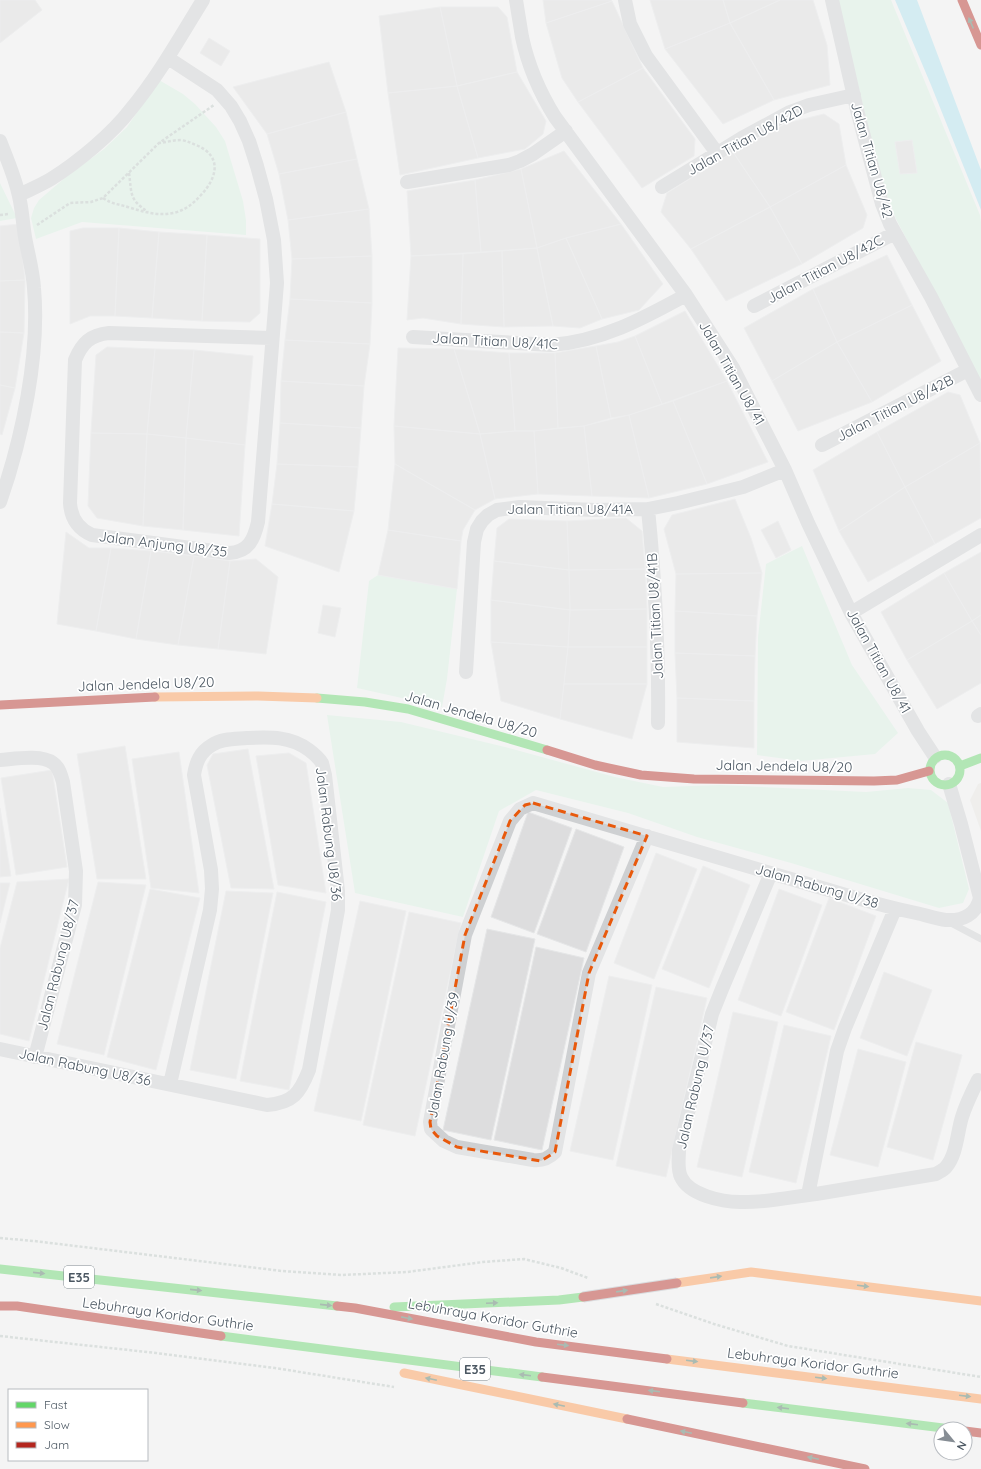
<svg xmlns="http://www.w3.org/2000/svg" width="981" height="1469" viewBox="0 0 981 1469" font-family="Quicksand,sans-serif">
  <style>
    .commercial { fill: #e8e7e3 }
    .green { fill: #d9f2e3 }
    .water { fill: #aee2f0 }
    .building { fill: #ddddde; stroke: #e5e6e7 }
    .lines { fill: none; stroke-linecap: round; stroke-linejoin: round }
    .path { stroke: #bcc7c4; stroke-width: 2.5; stroke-dasharray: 3 2; stroke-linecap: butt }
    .lane { stroke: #ced0d2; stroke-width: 7 }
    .street { stroke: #ced0d2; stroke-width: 14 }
    .fast { stroke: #63d668; stroke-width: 9 }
    .slow { stroke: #ff974d; stroke-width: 9 }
    .jam { stroke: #b3261e; stroke-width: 9 }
    .jam-bridge-casing { stroke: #b9bec3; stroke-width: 11; stroke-linecap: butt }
    .jam-bridge { stroke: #b3261e; stroke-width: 9 }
    .oneway { fill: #507663 }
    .marked { fill: none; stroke: #e8590c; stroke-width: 3; stroke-dasharray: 8 5; stroke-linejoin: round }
    .labels { text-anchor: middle; stroke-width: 3.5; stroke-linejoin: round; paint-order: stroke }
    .shield { fill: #fff; stroke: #808990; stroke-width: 1 }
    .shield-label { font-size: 13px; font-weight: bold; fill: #4a5661 }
    .street-label { font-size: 14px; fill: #4a5661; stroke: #fff }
  </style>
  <rect width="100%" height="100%" fill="#f4f4f4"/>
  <path class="commercial" d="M981 783V831L970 800 978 784Z"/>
  <path class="green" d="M838 0H891L980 215 981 222V381L896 219 880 177Z
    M159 80 183 94 195 104 216 127 225 141 243 201 246 220V235L82 222 36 239 31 218 34 208 39 200 66 177 104 149 127 127Z
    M0 183 17 218 0 221Z
    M802 546 852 665 898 733 875 754 801 761 757 755 758 637 766 564Z
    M378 575 457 589 447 679 442 707 357 688 369 581Z
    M327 715 401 722 505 747 615 777 663 787 720 785 866 792 908 788 931 790 948 803 969 889 963 903 939 908 791 863 697 837 628 813 536 790 499 811 463 917 355 893Z"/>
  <path class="water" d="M895 0H917L981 170V210L931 85Z"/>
  <path class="building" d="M0 0H35L42 10 0 43Z
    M543 0H611L612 1 546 23Z
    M650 0H723L730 23 665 49Z
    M723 0H780L730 23Z
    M780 0H813L827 45 830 85 774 100 730 23Z
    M612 1 643 68 578 102 562 78 546 23Z
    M440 7 457 86 388 93 379 16Z
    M440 7H498L507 17 517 72 457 86Z
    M730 23 774 100 723 124 665 49Z
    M209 38 230 51 221 66 200 53Z
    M329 62 346 112 267 134 233 87Z
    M643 68 695 139 694 156 642 188 578 102Z
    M517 72 546 121 543 134 525 149 478 158 457 86Z
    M457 86 478 158 400 175 388 93Z
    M346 112 357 159 279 174 267 134Z
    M824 114 839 124 846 165 770 207 733 152 787 123Z
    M912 140 917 173 900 174 895 142Z
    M564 151 621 224 566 238 537 248 521 169Z
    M733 152 770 207 691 249 661 212 667 193Z
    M357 159 369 209 288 220 279 174Z
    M846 165 867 215 863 228 802 264 770 207Z
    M521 169 537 248 481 252 475 180Z
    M475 180 481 252 411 256 407 191Z
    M770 207 802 264 726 301 691 249Z
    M369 209 372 256 292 259 288 220Z
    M19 224 25 280 0 281V226Z
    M621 224 663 284 639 310 602 319 566 238Z
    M83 228H119L115 316H90L70 324V231Z
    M119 228 159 232 152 318 115 316Z
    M159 232 207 235 202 321 152 318Z
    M207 235 260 239V313L250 322 202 321Z
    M566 238 602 319 580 328 553 326 537 248Z
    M537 248 553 326 504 327 502 251Z
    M502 251 504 327 461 324 463 254Z
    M463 254 461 324 423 318 407 320 411 256Z
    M887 255 912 305 837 342 813 289Z
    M372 256V303L290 299 292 259Z
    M25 280 24 333 0 332V281Z
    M813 289 837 342 772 381 744 328Z
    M290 299 372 303 370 344 285 340Z
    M912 305 941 361 872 402 837 342Z
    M685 311 727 381 662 404 635 336Z
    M0 332 24 333 15 388 0 385Z
    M635 336 662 404 629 415 611 418 596 346 618 342Z
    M285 340 370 344 364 386 281 381Z
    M837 342 872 402 798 431 772 381Z
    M596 346 611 418 584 426 558 428 555 353Z
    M107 347 155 349 147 434 91 433 96 355Z
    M398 348 454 349 480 434 394 426Z
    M155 349 194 350 186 438 147 434Z
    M454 349 509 353 515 431 480 434Z
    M194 350 253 356 245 445 186 438Z
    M509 353H555L558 428 534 431H515Z
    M281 381 364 386 361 428 280 423Z
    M727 381 768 462 707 484 673 401Z
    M0 385 15 388 2 435 0 434Z
    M948 392 960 395 980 443 905 487 877 432Z
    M673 401 707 484 649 498 629 415Z
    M629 415 649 498 592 496 584 426Z
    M280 423 361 428 358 467 277 464Z
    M394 426 480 434 495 499 475 510 395 464Z
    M584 426 592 496 538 494 534 431Z
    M515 431H534L538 494 495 499 480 434Z
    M877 432 905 487 839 531 813 470Z
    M91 433 147 434 143 526 97 518 88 506Z
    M147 434 186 438 183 530 143 526Z
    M186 438 245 445 239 536 183 530Z
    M980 443 981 518 935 544 905 487Z
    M277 464 358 467 354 511 272 504Z
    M395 464 475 510 463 530 461 541 388 530Z
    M905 487 935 544 868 582 839 531Z
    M735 499 751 538 762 573 676 574 664 529 672 515Z
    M272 504 354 511 339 572 265 546Z
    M626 518 642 531 645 569 569 570 567 521Z
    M509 519 567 521 569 570 494 561 497 528Z
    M778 521 791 550 776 558 761 530Z
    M388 530 461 541 457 589 378 575Z
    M66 532 89 548H111L96 631 57 624Z
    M111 548 151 551 136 639 96 631Z
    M151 551 194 556 178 645 136 639Z
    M981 552V615L972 621 944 573Z
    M194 556 230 561 218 649 178 645Z
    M256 559 278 577 266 654 218 649 230 561Z
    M494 561 569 570 570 610 491 600Z
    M645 569 647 609 570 610 569 570Z
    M762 573 757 616 675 611 676 574Z
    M944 573 972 621 907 660 881 612Z
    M491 600 570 610 568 647 491 642Z
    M323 605 341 608 335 637 318 633Z
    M647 609V647H568L570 610Z
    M675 611 757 616 755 656 675 653Z
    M981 615V635L972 621Z
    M972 621 981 635V683L937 709 907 660Z
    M491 642 568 647 560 719 501 701Z
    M568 647H647V684H564Z
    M675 653 755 656 754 701 677 698Z
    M564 684H647L632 739 560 719Z
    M677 698 754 701V748L677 742Z
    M125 746 146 879H97L77 754Z
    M248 749 274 889 231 888 207 765 213 754Z
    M179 752 199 893 151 888 132 759Z
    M289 753 306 763 326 893 278 885 256 756Z
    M52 770 67 867 16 875 1 778Z
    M0 808 11 876 0 877Z
    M528 812 572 828 534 933 491 917Z
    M576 829 624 847 586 952 537 934Z
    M656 853 697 869 654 979 614 963Z
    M703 866 750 885 709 988 662 969Z
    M69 879 29 1041 0 1034V948L17 882Z
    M98 882 146 885 104 1055 57 1044Z
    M0 883H10L0 923Z
    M150 889 200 898 156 1070 107 1057Z
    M779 889 822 905 781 1016 738 1000Z
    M226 891 273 893 236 1079 190 1070Z
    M277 892 326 902 289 1090 240 1081Z
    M829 898 876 916 834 1030 786 1012Z
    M360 901 406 911 361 1121 314 1111Z
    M409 912 461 923 415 1136 363 1125Z
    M487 929 535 939 491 1140 443 1130Z
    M536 947 584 958 542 1150 494 1140Z
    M884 972 932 990 907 1056 860 1038Z
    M609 976 652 985 613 1160 570 1151Z
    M656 987 707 998 666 1177 616 1166Z
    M733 1012 778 1022 742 1177 697 1167Z
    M784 1025 831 1036 796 1183 749 1172Z
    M916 1042 962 1055 933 1160 887 1147Z
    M858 1049 906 1062 878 1167 830 1155Z"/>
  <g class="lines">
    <path class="path" d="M129 173C132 195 129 199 148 212
      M103 198C113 205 120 204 131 208 144 212 158 216 173 213 184 211 193 204 201 195 217 178 223 156 196 145 191 143 187 141 181 140 174 140 167 142 160 143
      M0 215 9 214
      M37 225 70 203 91 202 103 198 159 143 214 105
      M0 1238 34 1241 282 1271 342 1275 407 1272 483 1262 524 1259 561 1268 588 1278
      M656 1304 714 1324 788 1346 981 1377
      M0 1336 156 1353 275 1368 394 1387"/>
    <path class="lane" d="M949 922 981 939"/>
    <path class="street" d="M516 0C518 12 520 25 522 37 528 65 540 93 555 117L686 295 733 368 785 470 808 523 851 613 918 731 935 757
      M625 0 630 24 646 56 717 153
      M832 0 857 110 882 204 890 224 931 297 981 395
      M168 58 217 90 231 106 240 121 249 141 257 166 266 199 274 240 277 283 258 522C254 539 249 552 229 553L92 535C78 529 71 518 70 503L75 360C82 343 90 335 109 333L272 338
      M0 141C7 159 15 177 19 196 22 209 23 224 25 237 28 254 33 271 34 288 40 355 22 439 0 502
      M407 182 509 165 520 161 533 154 566 131
      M662 187 742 138 790 112 809 105 854 95
      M19 195C29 190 41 185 51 179 78 162 112 134 131 109 159 75 180 37 203 0
      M754 306 895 233
      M413 337 551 345C602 341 642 319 686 295
      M822 445 968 370
      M648 509C655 580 659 651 658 723
      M851 613 981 535
      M466 672 474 542 477 529 482 521 488 515 497 510 520 507 595 510 648 509 678 503 743 487 785 470
      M978 716 981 714
      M0 760C14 759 41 754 53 763 59 767 61 775 63 782L76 871 75 905 35 1057
      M647 836 589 973 555 1152C548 1159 542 1161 533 1160L457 1147 444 1141 431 1129 430 1122 465 935 510 821 520 809 533 803C625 830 716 857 808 884 844 894 880 906 916 913 926 915 936 919 946 920 962 921 976 915 980 898L961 824 949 784
      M771 873 722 989 712 1014 679 1150C679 1158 677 1169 681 1177 689 1195 722 1202 740 1202 765 1203 791 1197 816 1194 856 1187 896 1181 936 1174 939 1172 944 1170 946 1167 957 1154 957 1133 962 1117 966 1104 972 1092 978 1080
      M0 1049 267 1105C293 1103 300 1093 309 1070L338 910V891L325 775C324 771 323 767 322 763 319 758 313 753 309 750 290 736 270 737 247 738 236 739 222 738 212 745 200 752 196 762 194 775L211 870 212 889 210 910 170 1084
      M808 1195 837 1051 845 1028 895 909"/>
    <path class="fast" d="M317 698 365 702 408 709 547 750
      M930 770a15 15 0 1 1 30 0a15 15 0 1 1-30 0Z
      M960 766 981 758
      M0 1269 337 1306
      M394 1307 559 1300 583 1297
      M221 1336 542 1377
      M743 1403 951 1429"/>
    <path class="slow" d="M155 697 258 696 317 698
      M677 1283 751 1272 981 1301
      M667 1359 981 1399
      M404 1373 627 1419"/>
    <path class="jam" d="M962 0 981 45
      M0 705 155 697
      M547 750 595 765 641 775 694 779 874 781 897 780 929 771
      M0 1306H17L221 1336
      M337 1306 355 1308 536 1342 667 1359
      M542 1377 743 1403
      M627 1419 865 1469
      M965 1431 981 1433"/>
    <g class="jam-bridge-casing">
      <path id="jam-bridge" d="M583 1297 677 1283"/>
    </g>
    <use href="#jam-bridge" class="jam-bridge"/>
  </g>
  <defs><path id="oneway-solid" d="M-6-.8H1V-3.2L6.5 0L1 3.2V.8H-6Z"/></defs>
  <g class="oneway">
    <use href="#oneway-solid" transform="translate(971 23) rotate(-113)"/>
    <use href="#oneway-solid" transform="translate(39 1273) rotate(6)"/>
    <use href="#oneway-solid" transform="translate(716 1277) rotate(-8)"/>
    <use href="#oneway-solid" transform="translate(863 1286) rotate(7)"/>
    <use href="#oneway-solid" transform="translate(196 1290) rotate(6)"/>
    <use href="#oneway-solid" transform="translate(622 1291) rotate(-8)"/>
    <use href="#oneway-solid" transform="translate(492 1303) rotate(-2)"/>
    <use href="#oneway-solid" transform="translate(326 1305) rotate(6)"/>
    <use href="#oneway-solid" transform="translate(407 1318) rotate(11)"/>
    <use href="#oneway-solid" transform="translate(563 1345) rotate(7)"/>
    <use href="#oneway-solid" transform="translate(692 1361) rotate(7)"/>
    <use href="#oneway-solid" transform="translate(525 1375) rotate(-173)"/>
    <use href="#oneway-solid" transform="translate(821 1378) rotate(7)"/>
    <use href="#oneway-solid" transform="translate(431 1379) rotate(-168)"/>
    <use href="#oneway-solid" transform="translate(654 1391) rotate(-173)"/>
    <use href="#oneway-solid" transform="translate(965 1396) rotate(7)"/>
    <use href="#oneway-solid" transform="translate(559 1405) rotate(-168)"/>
    <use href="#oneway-solid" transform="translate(783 1408) rotate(-173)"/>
    <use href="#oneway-solid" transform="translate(912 1424) rotate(-173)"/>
    <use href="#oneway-solid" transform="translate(686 1432) rotate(-168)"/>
    <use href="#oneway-solid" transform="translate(813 1458) rotate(-168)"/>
  </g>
  <path d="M0 0H981V1469H0ZM533 803 647 836 589 973 555 1152 541 1161 457 1147 437 1136 431 1129 430 1122 465 935 510 821 525 805Z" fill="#f4f4f4" fill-opacity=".55" fill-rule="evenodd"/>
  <path class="marked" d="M533 803 647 836 589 973 555 1152 541 1161 457 1147 437 1136 431 1129 430 1122 465 935 510 821 525 805Z"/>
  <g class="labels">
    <g class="shield">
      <rect x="64" y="1266" width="30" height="22" rx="3"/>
      <rect x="460" y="1358" width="30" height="22" rx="3"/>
    </g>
    <g class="shield-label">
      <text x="79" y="1282">E35</text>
      <text x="475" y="1374">E35</text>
    </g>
    <g class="street-label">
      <text transform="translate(745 140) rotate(-29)" y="5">Jalan Titian U8/42D</text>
      <text transform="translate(872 160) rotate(74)" y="5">Jalan Titian U8/42</text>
      <text transform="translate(825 269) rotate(-28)" y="5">Jalan Titian U8/42C</text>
      <text transform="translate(495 341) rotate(3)" y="5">Jalan Titian U8/41C</text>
      <text transform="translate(732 373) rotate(60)" y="5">Jalan Titian U8/41</text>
      <text transform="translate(895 408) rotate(-27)" y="5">Jalan Titian U8/42B</text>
      <text x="570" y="514">Jalan Titian U8/41A</text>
      <text transform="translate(163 544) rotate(7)" y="5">Jalan Anjung U8/35</text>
      <text transform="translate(655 616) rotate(-93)" y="5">Jalan Titian U8/41B</text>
      <text transform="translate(879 661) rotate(61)" y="5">Jalan Titian U8/41</text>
      <text transform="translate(146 684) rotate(-2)" y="5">Jalan Jendela U8/20</text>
      <text transform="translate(471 714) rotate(16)" y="5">Jalan Jendela U8/20</text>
      <text transform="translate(784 766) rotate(1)" y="5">Jalan Jendela U8/20</text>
      <text transform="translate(329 834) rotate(83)" y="5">Jalan Rabung U8/36</text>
      <text transform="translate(817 886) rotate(16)" y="5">Jalan Rabung U/38</text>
      <text transform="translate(58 965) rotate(-76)" y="5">Jalan Rabung U8/37</text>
      <text transform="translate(443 1055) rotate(-80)" y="5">Jalan Rabung U/39</text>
      <text transform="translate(85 1067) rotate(12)" y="5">Jalan Rabung U8/36</text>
      <text transform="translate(695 1087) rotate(-77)" y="5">Jalan Rabung U/37</text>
      <text transform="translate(168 1314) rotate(8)" y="5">Lebuhraya Koridor Guthrie</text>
      <text transform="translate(493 1318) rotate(10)" y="5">Lebuhraya Koridor Guthrie</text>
      <text transform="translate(813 1363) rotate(7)" y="5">Lebuhraya Koridor Guthrie</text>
    </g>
  </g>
  <rect x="8" y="1389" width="140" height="72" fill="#ffffff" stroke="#b7bbc0"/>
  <rect x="16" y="1402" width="20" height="6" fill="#63d668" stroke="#b7bbc0"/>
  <text x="44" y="1409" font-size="12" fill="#4a5661">Fast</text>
  <rect x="16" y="1422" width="20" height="6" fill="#ff974d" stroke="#b7bbc0"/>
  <text x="44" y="1429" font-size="12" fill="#4a5661">Slow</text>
  <rect x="16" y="1442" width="20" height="6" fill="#b3261e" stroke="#b7bbc0"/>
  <text x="44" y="1449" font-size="12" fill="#4a5661">Jam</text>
  <g transform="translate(953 1441) rotate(119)"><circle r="19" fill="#ffffff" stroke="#b7bbc0"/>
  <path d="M0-3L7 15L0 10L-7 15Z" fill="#868d94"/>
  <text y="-6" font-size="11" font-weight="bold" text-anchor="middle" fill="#4a5661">N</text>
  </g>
</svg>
